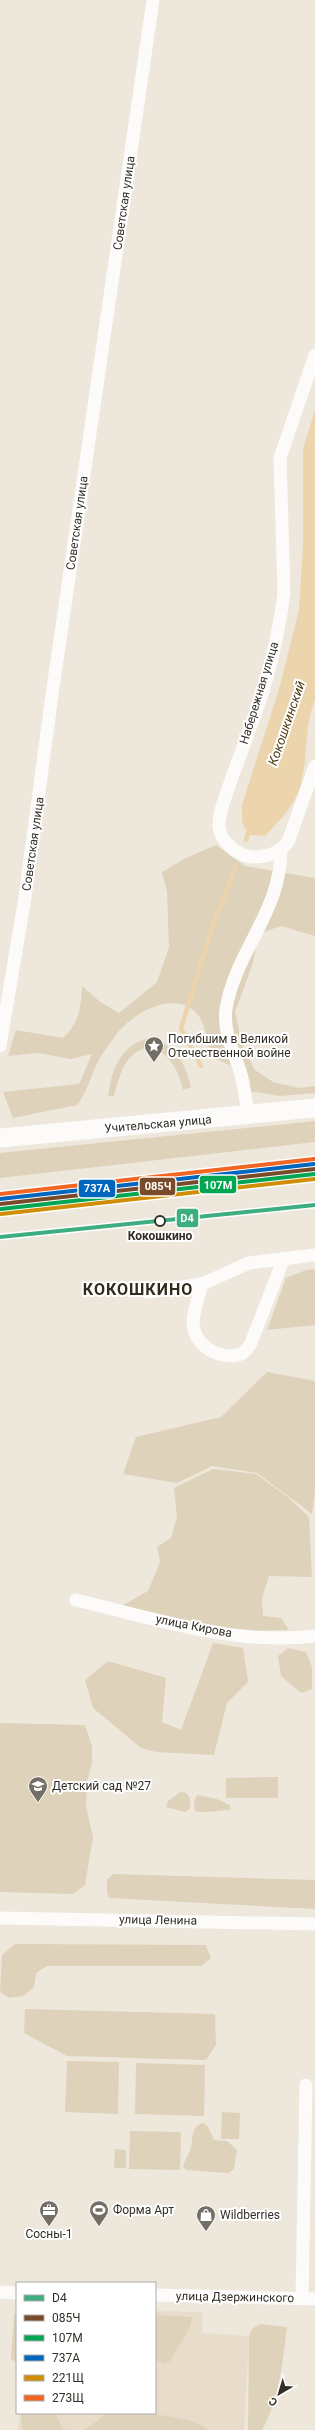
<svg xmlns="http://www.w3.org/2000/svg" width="315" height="2430" viewBox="0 0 315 2430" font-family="Roboto,sans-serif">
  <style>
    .built { fill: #e8ddcb }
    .green { fill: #dfd2ba }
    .water { fill: #ecd4ac }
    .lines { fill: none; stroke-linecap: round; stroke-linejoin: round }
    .stream { stroke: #ecd4ac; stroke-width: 4.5 }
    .street { stroke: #fcfbfa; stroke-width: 13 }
    .secondary { stroke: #fcfbfa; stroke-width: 19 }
    .rail-1-casing { stroke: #fff; stroke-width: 7 }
    .rail-2-casing { stroke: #fff; stroke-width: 7 }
    .rail-3-casing { stroke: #fff; stroke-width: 7 }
    .rail-4-casing { stroke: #fff; stroke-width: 7 }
    .rail-5-casing { stroke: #fff; stroke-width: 7 }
    .rail-6-casing { stroke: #fff; stroke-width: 7 }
    .rail-1 { stroke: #3ead80; stroke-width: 4 }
    .rail-2 { stroke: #7a4b2a; stroke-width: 4 }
    .rail-3 { stroke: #00a651; stroke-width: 4 }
    .rail-4 { stroke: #0065bd; stroke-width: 4 }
    .rail-5 { stroke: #d08e08; stroke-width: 4 }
    .rail-6 { stroke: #f26522; stroke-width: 4 }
    .stop-dot { fill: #fff; stroke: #322e27; stroke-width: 2 }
    .labels { text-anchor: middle; stroke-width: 4; stroke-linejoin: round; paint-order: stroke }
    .street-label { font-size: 12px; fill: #322e27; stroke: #fff }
    .poi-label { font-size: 12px; fill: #322e27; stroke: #fff; text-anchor: start }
    .stop-label { font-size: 12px; font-weight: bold; fill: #322e27; stroke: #fff }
    .water-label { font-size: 13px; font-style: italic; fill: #503a11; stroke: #fff }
    .district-label { font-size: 16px; font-weight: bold; letter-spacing: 1px; fill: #332a1d; stroke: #fff }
    .line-badge { stroke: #fff; stroke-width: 1.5 }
    .badge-label { font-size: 11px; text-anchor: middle; font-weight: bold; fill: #fff }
  </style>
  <rect width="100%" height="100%" fill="#ede7dc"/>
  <path class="built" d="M155 2311 203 2312 202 2333 249 2336 244 2430H18L20 2413H155Z"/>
  <path class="green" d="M216 845 245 866 315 878V936L281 926 258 934 253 963 235 1012 243 1048 255 1070 273 1082 299 1088 315 1086V1093L280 1096 249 1091 250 1081 247 1073 212 1057C208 1045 206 1027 199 1016 182 993 149 1005 131 1020 118 1029 108 1046 100 1058 91 1073 88 1091 77 1105L13 1118 3 1092 79 1084 92 1054 71 1059 38 1053 8 1056 16 1030 63 1038C79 1023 81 1008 82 986L99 1001 119 1013 157 982 169 947 167 892 162 872 186 858Z
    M148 1038C177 1045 184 1061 191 1087L183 1090C178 1070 170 1054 151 1046 125 1052 120 1073 114 1096H108C112 1069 120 1046 148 1038Z
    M315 1121V1142L0 1178V1153Z
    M315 1269V1325L267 1330 286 1278 306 1270Z
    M267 1372 315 1381V1491L312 1514 257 1473 212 1466 177 1483 123 1474 136 1437 221 1417Z
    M213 1469 256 1474 289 1498 309 1517 312 1577 269 1576 262 1598 263 1616 281 1618 289 1630 240 1631 120 1607 148 1591 160 1562 157 1547 171 1538 177 1517 174 1488Z
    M213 1643 243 1648 248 1682 227 1703 214 1755 156 1752 141 1748 93 1708 85 1680 108 1661 166 1678 162 1722 181 1730Z
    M288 1648 306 1652 312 1667V1689L301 1693 281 1676 278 1656Z
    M0 1723 85 1725 92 1746V1763L87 1782 86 1807 93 1837 85 1885 73 1894 0 1892Z
    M278 1777V1798H226V1778Z
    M180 1792 186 1793 190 1798V1809L185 1812 166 1807 168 1801Z
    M197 1795 217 1799 230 1805 231 1810C219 1810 205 1814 195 1811L194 1802Z
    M113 1874 315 1880V1909L109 1898 107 1893V1880Z
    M15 1944 206 1945 211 1958 201 1966H47L36 1973 34 1987 23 1996 9 1998 0 1992 2 1955Z
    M25 2009 215 2014 216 2045 206 2060 67 2056 24 2033Z
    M67 2061 119 2062 118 2114 65 2112Z
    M136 2063 205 2065 204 2116 135 2114Z
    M222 2112 240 2113 239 2139H221Z
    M203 2123 208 2127 214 2140 227 2141 237 2150 234 2169 228 2173 186 2170 183 2166C185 2159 189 2154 191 2148 193 2138 191 2126 203 2123Z
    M130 2131 181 2132 180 2170 129 2169Z
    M115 2149 126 2150V2168H114Z
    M17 2312V2363L11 2359 14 2315Z
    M155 2315 192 2317C190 2333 178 2346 170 2361L163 2364 156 2360Z
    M260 2324 287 2327C283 2360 279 2401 262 2430H248L249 2336 253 2328Z
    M21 2413H56L62 2429 69 2430H22Z
    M108 2413C134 2413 189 2413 208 2430H84Z"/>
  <path class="water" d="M315 410V700C304 726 308 753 302 779 298 803 281 819 265 836L248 835 242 822V805L280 686 299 610 303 546V449Z"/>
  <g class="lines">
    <path class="stream" d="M246 840 249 830
      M201 1066 181 1028 213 925 236 867"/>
    <path class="street" d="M315 355 280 458 284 593C280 625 273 657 264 688 254 719 242 750 231 780 227 794 218 812 219 827 221 843 240 858 256 857 270 856 279 853 288 842L315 766
      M0 1046 25 897 52 695 153 0
      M248 1115C246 1100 244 1085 240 1071 233 1050 223 1031 226 1009 235 952 281 912 281 850
      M202 1284C199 1296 193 1311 193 1323 194 1346 220 1361 241 1354 245 1353 248 1347 251 1343L284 1258
      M147 1292 202 1284 249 1263 315 1255
      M76 1600C153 1618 235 1646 315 1636
      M0 1918 315 1924
      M0 2292 17 2293
      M155 2295 315 2299
      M302 2299 306 2085"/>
    <path class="secondary" d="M0 1138 315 1108"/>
    <g class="rail-1-casing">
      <path id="rail-1" d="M0 1237 315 1205"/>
    </g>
    <g class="rail-2-casing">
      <path id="rail-2" d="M0 1204 315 1169"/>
    </g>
    <g class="rail-3-casing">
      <path id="rail-3" d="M1 1209 315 1174"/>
    </g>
    <g class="rail-4-casing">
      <path id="rail-4" d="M0 1199 314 1164"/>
    </g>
    <g class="rail-5-casing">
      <path id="rail-5" d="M1 1214 315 1179"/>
    </g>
    <g class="rail-6-casing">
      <path id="rail-6" d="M0 1194 314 1159"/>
    </g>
    <use href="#rail-1" class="rail-1"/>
    <use href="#rail-2" class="rail-2"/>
    <use href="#rail-3" class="rail-3"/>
    <use href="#rail-4" class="rail-4"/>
    <use href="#rail-5" class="rail-5"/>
    <use href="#rail-6" class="rail-6"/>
  </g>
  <defs>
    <g id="sight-pin" transform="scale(1)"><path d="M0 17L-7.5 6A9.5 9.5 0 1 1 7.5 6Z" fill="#736f66" stroke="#fff"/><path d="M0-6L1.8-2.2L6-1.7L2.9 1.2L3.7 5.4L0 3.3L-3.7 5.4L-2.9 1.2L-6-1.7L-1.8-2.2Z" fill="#fff"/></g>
    <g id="school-pin" transform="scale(1)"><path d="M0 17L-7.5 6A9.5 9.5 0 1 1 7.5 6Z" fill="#736f66" stroke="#fff"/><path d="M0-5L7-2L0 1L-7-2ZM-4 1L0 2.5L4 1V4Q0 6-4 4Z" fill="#fff"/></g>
    <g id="office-pin" transform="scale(1)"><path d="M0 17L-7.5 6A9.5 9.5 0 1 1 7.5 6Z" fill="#736f66" stroke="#fff"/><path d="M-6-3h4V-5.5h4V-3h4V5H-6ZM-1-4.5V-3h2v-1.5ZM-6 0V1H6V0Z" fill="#fff"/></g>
    <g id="stadium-pin" transform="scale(1)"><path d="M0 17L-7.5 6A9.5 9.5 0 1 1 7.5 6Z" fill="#736f66" stroke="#fff"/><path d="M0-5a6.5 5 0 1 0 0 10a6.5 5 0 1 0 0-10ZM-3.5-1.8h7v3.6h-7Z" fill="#fff"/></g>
    <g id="shop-pin" transform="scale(1)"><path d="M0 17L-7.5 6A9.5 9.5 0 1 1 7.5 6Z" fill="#736f66" stroke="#fff"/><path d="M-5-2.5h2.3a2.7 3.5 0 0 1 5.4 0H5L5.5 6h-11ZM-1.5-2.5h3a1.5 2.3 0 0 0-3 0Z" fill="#fff"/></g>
  </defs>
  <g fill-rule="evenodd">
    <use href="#sight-pin" x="154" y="1046"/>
    <use href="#school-pin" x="38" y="1786"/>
    <use href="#office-pin" x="49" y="2210"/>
    <use href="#stadium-pin" x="99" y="2210"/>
    <use href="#shop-pin" x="206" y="2215"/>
  </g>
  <circle class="stop-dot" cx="160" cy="1221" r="5"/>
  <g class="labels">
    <g class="street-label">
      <text transform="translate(124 203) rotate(-82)" y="4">Советская улица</text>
      <text transform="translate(77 523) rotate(-82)" y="4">Советская улица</text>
      <text transform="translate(259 693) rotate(-73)" y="4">Набережная улица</text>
      <text transform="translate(33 844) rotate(-82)" y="4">Советская улица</text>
      <text transform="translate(158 1124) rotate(-5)" y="4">Учительская улица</text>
      <text transform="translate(194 1626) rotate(11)" y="4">улица Кирова</text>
      <text transform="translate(158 1920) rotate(1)" y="4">улица Ленина</text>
      <text transform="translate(235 2297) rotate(1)" y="4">улица Дзержинского</text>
    </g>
    <g class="poi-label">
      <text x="168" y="1043">Погибшим в Великой<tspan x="168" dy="14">Отечественной войне</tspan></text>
      <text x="52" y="1790">Детский сад №27</text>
      <text x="113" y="2214">Форма Арт</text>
      <text x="220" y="2219">Wildberries</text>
      <text x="49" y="2238" text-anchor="middle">Сосны-1</text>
    </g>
    <g class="stop-label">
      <text x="160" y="1240">Кокошкино</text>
    </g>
    <g class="water-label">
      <text transform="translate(286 723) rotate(-71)" y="5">Кокошкинский</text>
    </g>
    <g class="district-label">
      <text x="138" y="1295">КОКОШКИНО</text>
    </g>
  </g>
  <g class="line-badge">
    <rect x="199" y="1175" width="38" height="19" rx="4" fill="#00a651"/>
    <rect x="139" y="1177" width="37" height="19" rx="4" fill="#7a4b2a"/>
    <rect x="78" y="1179" width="38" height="19" rx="4" fill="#0065bd"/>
    <rect x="176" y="1208" width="23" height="20" rx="4" fill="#3ead80"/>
  </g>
  <g class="badge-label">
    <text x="218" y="1189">107М</text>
    <text x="158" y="1190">085Ч</text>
    <text x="97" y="1192">737А</text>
    <text x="187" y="1222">D4</text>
  </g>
  <rect x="16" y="2282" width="140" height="132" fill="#ffffff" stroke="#adaba9"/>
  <rect x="24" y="2295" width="20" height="6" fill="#3ead80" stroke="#adaba9"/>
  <text x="52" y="2302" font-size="12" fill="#322e27">D4</text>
  <rect x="24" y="2315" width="20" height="6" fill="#7a4b2a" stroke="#adaba9"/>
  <text x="52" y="2322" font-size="12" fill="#322e27">085Ч</text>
  <rect x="24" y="2335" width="20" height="6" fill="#00a651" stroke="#adaba9"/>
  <text x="52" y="2342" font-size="12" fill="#322e27">107М</text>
  <rect x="24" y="2355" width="20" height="6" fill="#0065bd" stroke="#adaba9"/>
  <text x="52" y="2362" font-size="12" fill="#322e27">737А</text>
  <rect x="24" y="2375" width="20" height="6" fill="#d08e08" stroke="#adaba9"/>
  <text x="52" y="2382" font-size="12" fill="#322e27">221Щ</text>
  <rect x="24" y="2395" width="20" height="6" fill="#f26522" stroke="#adaba9"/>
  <text x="52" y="2402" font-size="12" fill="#322e27">273Щ</text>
  <g transform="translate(279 2394) rotate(218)" stroke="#ffffff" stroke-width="3" paint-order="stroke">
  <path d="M0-3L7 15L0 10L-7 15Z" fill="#322e27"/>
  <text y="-6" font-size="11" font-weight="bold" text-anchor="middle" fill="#322e27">С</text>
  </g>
</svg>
